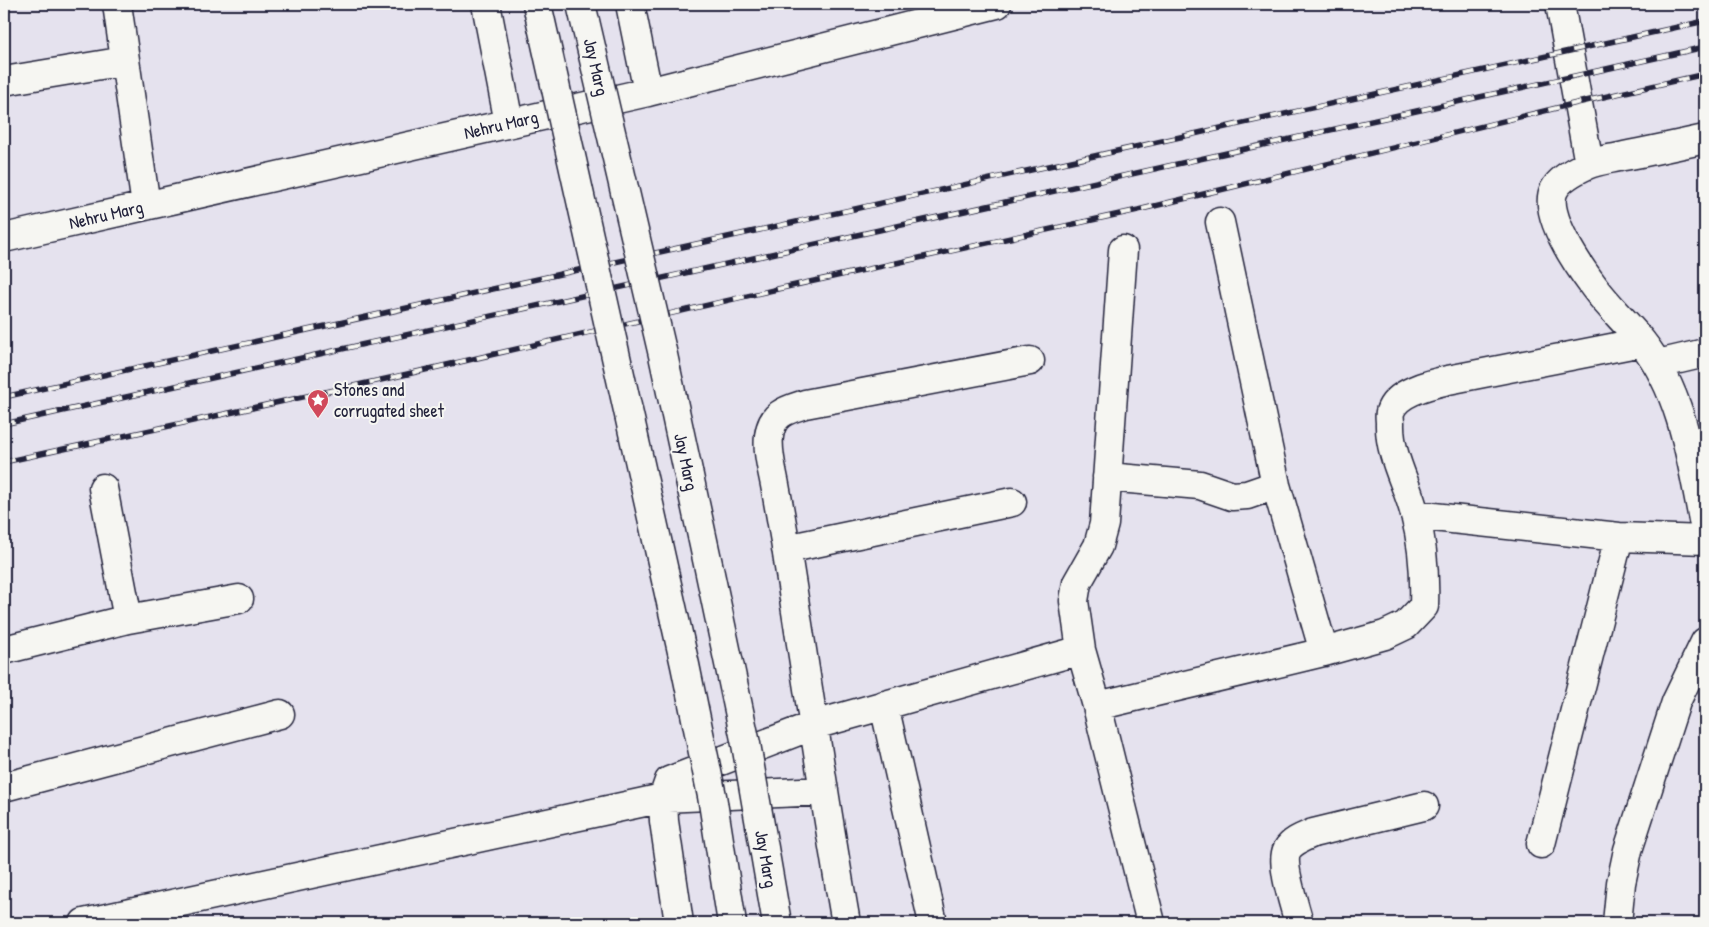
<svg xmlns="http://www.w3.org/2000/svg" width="1709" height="927" viewBox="0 0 1709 927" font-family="'Patrick Hand',sans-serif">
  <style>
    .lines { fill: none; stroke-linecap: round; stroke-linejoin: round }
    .minor-casing { stroke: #22223b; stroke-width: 31 }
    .minor { stroke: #f6f6f2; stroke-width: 28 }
    .rail-casing { stroke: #22223b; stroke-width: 5.5 }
    .rail { stroke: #f6f6f2; stroke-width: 4; stroke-dasharray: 11; stroke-linecap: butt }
    .major-bridge-casing { stroke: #22223b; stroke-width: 31; stroke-linecap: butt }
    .major-bridge { stroke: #f6f6f2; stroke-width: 28 }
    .labels { text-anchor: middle; stroke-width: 4; stroke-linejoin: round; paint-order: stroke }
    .street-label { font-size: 18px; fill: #22223b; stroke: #f6f6f2 }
    .poi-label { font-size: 18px; fill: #22223b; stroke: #f6f6f2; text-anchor: start }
  </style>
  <rect width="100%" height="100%" fill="#e5e2ee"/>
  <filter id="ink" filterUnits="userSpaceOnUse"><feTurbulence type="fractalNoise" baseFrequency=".02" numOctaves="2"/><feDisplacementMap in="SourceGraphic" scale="10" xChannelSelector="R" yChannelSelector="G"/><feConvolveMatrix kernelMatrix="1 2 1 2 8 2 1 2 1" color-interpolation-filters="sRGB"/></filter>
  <g filter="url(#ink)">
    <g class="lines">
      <g class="minor-casing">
        <path id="minor" d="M117 4 146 206
          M486 4 509 123
          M630 4 648 92
          M1560 4 1589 164
          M4 81 125 61
          M1705 139C1678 145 1651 151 1624 156 1612 159 1598 160 1587 165 1576 170 1560 178 1554 190 1542 214 1580 268 1595 288 1609 307 1627 323 1642 342 1684 395 1692 465 1705 530
          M1220 222 1276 485 1324 652
          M4 238 648 92 997 4
          M1123 250 1104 524 1098 546 1077 583 1074 601 1081 650 1097 706 1151 923
          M1658 364 1705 353
          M1107 477 1200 485 1232 496 1247 495 1276 485
          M103 488 128 619
          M1415 515 1619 537 1705 540
          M786 549 1012 502
          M4 650 128 619 239 599
          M884 705 933 923
          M1097 706 1324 652 1385 635 1406 625 1424 606C1425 577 1423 544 1415 515 1408 485 1389 456 1390 423 1390 420 1389 415 1390 412 1396 392 1430 384 1448 380L1642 342
          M4 787 280 714
          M1541 844 1619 537
          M84 923 663 798 823 791
          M679 923 664 821 663 798 669 781 814 725 1081 650
          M846 923C825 805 808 686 789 567 785 539 780 512 775 485 772 469 767 452 769 436 772 413 786 410 805 404L1030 361
          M1299 923C1295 907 1280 864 1287 850 1292 841 1304 837 1313 833L1424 806
          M1617 923 1621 883 1628 850 1676 702 1705 642"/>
      </g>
      <use href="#minor" class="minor"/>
      <g class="rail-casing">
        <path id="rail" d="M4 397 1705 21
          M4 424 1705 47
          M4 462 390 378 782 288 1138 210 1577 103 1705 74"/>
      </g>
      <use href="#rail" class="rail"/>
      <g class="major-bridge-casing">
        <path id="major-bridge" d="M537 4 685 665 712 796 732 923
          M581 4 663 355 708 564 746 744 777 923"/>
      </g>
      <use href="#major-bridge" class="major-bridge"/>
    </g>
  </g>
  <defs>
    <g id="sight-pin" transform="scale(1.125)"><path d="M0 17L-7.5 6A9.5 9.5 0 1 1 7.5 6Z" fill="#d1495b" stroke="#f6f6f2"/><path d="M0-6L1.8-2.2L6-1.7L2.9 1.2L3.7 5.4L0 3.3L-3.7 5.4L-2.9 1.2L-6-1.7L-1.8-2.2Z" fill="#fff"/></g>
  </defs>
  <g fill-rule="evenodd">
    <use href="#sight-pin" x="318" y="400"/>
  </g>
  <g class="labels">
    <g class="street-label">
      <text transform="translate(596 67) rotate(77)" y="6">Jay Marg</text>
      <text transform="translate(501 125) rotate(-13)" y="6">Nehru Marg</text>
      <text transform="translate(106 215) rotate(-13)" y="6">Nehru Marg</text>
      <text transform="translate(686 462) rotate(78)" y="6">Jay Marg</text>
      <text transform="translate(766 859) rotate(80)" y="6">Jay Marg</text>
    </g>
    <g class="poi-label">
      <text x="334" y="396">Stones and<tspan x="334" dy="21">corrugated sheet</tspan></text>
    </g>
  </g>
  <rect width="1709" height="927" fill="none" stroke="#f6f6f2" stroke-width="20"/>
  <rect x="10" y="10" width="1689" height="907" fill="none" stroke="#22223b" stroke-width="2" filter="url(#ink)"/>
</svg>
